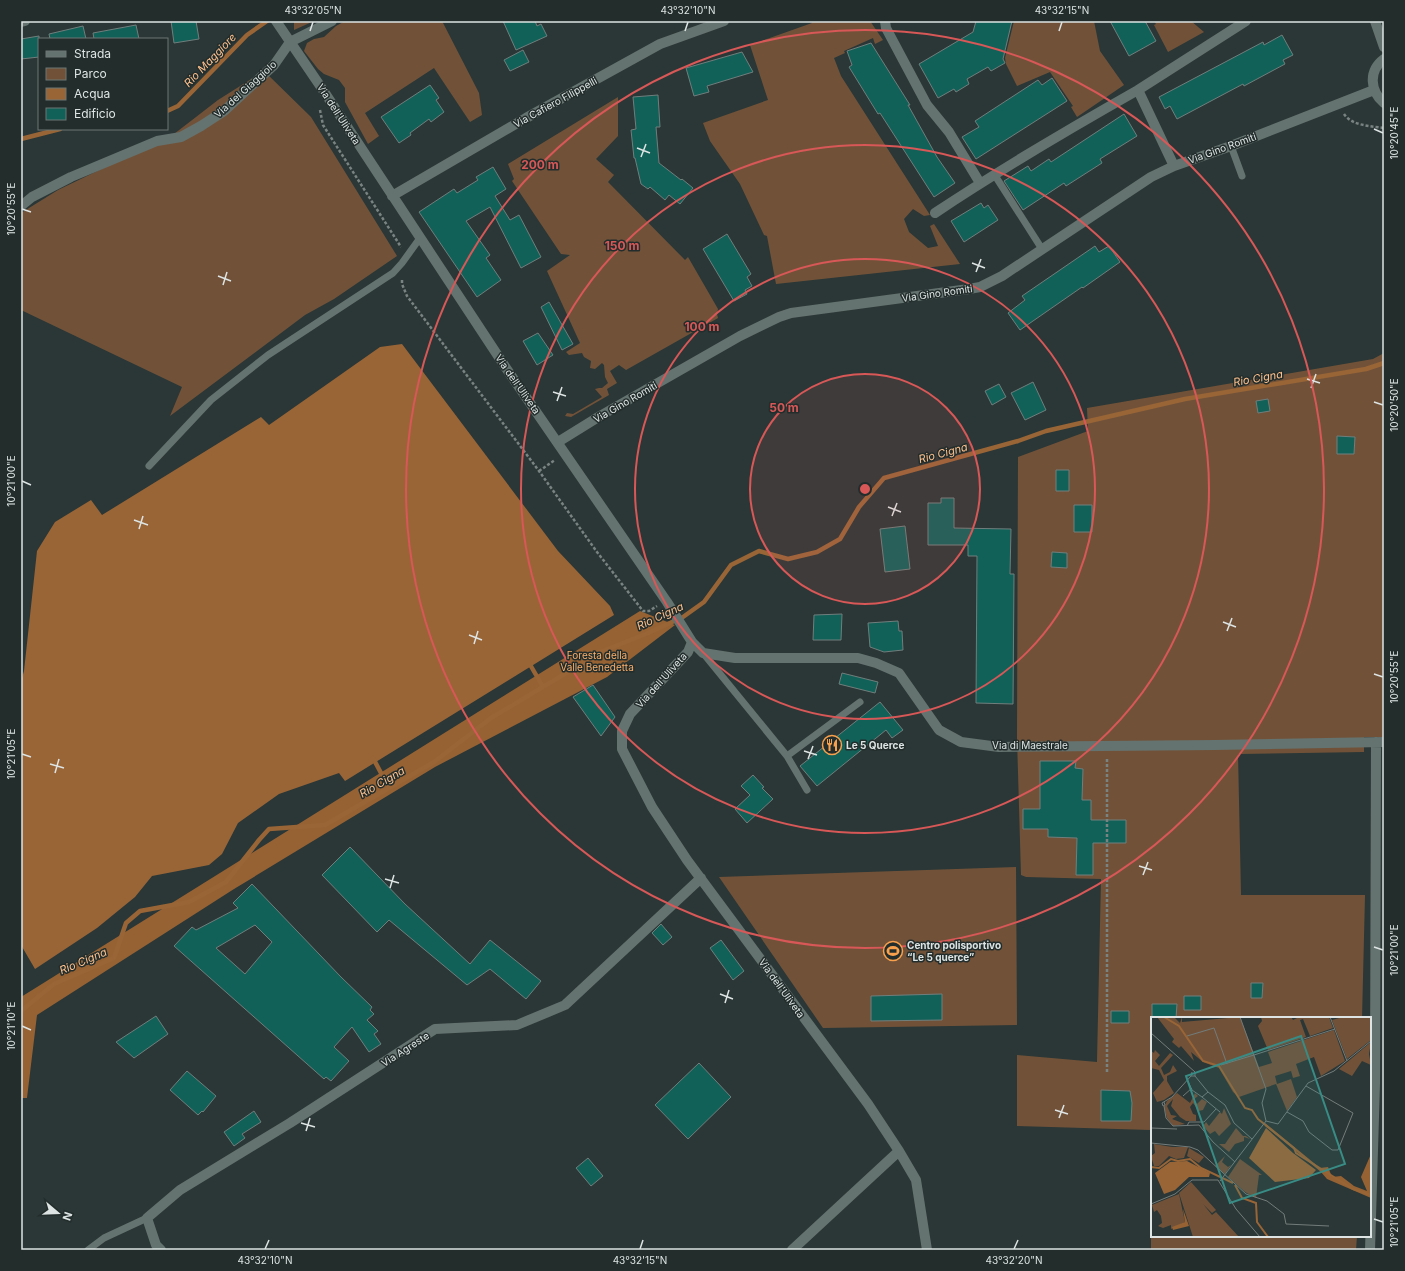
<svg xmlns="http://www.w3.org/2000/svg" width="1405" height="1271" viewBox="0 0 1405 1271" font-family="Inter,sans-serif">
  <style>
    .green { fill: #715239 }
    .forest { fill: #966234 }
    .water { fill: #996537 }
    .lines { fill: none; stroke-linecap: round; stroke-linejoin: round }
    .stream { stroke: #996537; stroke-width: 4.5 }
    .building { fill: #126159; stroke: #707e7c; fill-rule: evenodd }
    .path { stroke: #798382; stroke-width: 2.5; stroke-dasharray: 3 2; stroke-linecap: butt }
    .lane { stroke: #657370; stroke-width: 7 }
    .street { stroke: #657370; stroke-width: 10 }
    .ticks { fill: none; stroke: #dde4e3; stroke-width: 1.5 }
    .ring { fill: none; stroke: #d85757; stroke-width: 2 }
    .labels { text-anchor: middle; stroke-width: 3; stroke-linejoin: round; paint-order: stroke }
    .street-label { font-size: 10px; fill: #dde4e3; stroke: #222d2c }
    .park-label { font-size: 10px; fill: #f9ae6c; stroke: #222d2c }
    .poi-label { font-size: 10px; font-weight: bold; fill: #dde4e3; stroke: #222d2c; text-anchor: start }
    .water-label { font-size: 11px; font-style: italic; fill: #ffc18e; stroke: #222d2c }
    .inset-river { fill: none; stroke: #996537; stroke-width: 2 }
    .inset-road { fill: none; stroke: #727c7b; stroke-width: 1 }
    .view { fill: #388c85; fill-opacity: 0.15; stroke: #388c85; stroke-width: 2 }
    .inset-edge { fill: none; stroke: #dde4e3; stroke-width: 2 }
    .centre { fill: #d85757; stroke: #222d2c; stroke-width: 2 }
    .ring-label { font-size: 12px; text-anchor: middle; font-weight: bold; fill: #d85757; stroke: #222d2c; stroke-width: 3; stroke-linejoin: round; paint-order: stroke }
    .neatline { fill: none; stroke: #dde4e3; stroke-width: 1.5 }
    .ticks-label { font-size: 10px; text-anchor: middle; fill: #dde4e3 }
  </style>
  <rect width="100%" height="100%" fill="#2b3736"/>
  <path class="green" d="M294 21H314L294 30Z
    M345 21H442L479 93 482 115 470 122 434 68 365 113 379 136 368 144 345 102V88L339 80 324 74 318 69 304 51 307 43 314 39 324 37 336 26Z
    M811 21H870L883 40 875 44 873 38 844 51 845 53 834 58 841 76 930 215 924 216 913 209 904 219 909 232 928 248 938 246 930 226 934 224 960 264 776 284 767 236 764 235 740 184 710 141 703 123 768 100 750 45 812 23Z
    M1014 21H1094L1100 51 1124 85 1077 117 1071 107 1073 106 1050 72 1017 86 1006 64 1005 58Z
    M1154 21H1191L1204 32 1168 52 1154 25 1156 24Z
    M264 71 311 117 397 256 334 299 305 315 170 416 182 387 21 310V213L58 190 174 134 218 100Z
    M618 97V136L596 159 614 175 608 182 685 260 688 257 718 309 717 314 718 318 626 370 619 365 610 371 617 383 607 389 609 395 571 417 565 416 567 413 573 414 602 397 595 389 599 388H602L608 383 605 377 604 365 602 363 595 369 590 368 591 361 584 357 582 353 569 355 566 352 580 343 547 271 570 255 561 254 512 181 514 179 508 164Z
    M1384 353V737H1364V752L1238 754 1241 895H1365L1362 1018H1152V1236H1357L1356 1250H1151V1130L1017 1126V1055L1097 1062 1101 879 1026 877 1021 875 1017 738 1018 457 1088 431 1087 408 1373 359Z
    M1016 867 1017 1025 823 1028 719 877Z
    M1384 1123V1250H1383Z"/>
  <path class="forest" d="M640 611 675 625 607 677 435 767 234 889 37 1015 27 1098H21V997Z"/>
  <path class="water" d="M402 344 558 551 610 606 614 615 345 781 339 773 279 794 238 823 222 854 209 865 152 876 135 897 97 928 35 969 21 945V682L24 671 37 551 55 522 91 500 102 515 261 417 269 425 380 347Z"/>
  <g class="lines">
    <path class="stream" d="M167 111 178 106 247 35 267 21
      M21 139 60 129
      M528 661 543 687
      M373 758 389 788
      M21 1011 54 984 114 958 126 923 140 911 189 902 226 882 259 840 269 829 325 825 434 762 491 718 603 651 648 633 683 617 704 602 731 565 759 551 788 559 817 552 840 539 859 507 884 478 1018 441 1046 431 1185 399 1366 369 1384 363"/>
  </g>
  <path class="building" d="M171 21H196L199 39 174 43Z
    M503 21H535L537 26 541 24 547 36 516 50Z
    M976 21H1012L1003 59 1005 63 991 71 988 67 967 79 969 84 956 92 954 89 938 98 919 64 973 32Z
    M1110 21H1145L1156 41 1129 56Z
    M136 25 139 39H94L93 33Z
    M83 26 86 39H50L49 34Z
    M1282 35 1293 55 1283 60 1285 64 1244 86 1243 84 1177 119 1170 106 1165 109 1159 97 1263 42 1264 45Z
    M39 36V57L21 59V39Z
    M871 43 910 105H908L937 157 955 183 934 197 880 113 878 114 849 67 852 65 847 51Z
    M523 50 529 62 510 71 504 60Z
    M742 52 753 72 707 86 709 92 694 96 686 68Z
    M1052 78 1067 101 976 159 962 137 979 127 975 121 1038 80 1042 85Z
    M430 85 439 98 436 100 444 112 431 122 429 119 410 133 411 135 399 143 381 117Z
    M658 95 660 127H656L659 163 681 180 682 179 693 188 680 204 669 195 665 200 650 187 648 189 641 184 635 158H634L631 130 636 129 633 97Z
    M1124 114 1137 136 1100 159 1102 163 1066 186 1064 183 1023 210 1004 181 1028 166 1031 171 1049 159 1051 162Z
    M493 167 506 189 495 196 510 220 519 215 541 257 521 268 490 207 466 221 490 255 486 258 501 280 477 297 419 212 454 189 457 193 478 180 476 177Z
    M981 203 984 208 988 205 998 220 964 242 951 221Z
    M727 234 751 274 747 277 752 286 745 290 747 294 734 301 703 249Z
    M1095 246 1099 252 1109 246 1120 262 1083 288 1082 287 1020 330 1008 313 1025 300 1022 296Z
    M549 302 573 344 562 350 541 307Z
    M538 333 553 355 537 365 523 341Z
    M1033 382 1046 410 1025 420 1011 393Z
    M999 384 1006 397 992 405 985 391Z
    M1268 399 1270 411 1258 413 1256 401Z
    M1337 436 1355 437 1354 454H1337Z
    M1056 470H1069V491H1056Z
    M941 498H954V528L1011 529 1010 574H1014L1013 704 976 703 977 556H968V545H928V503H941Z
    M1074 505H1092V532H1074Z
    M905 526 910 569 885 572 880 529Z
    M1052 552 1067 553V568L1051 567Z
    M842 614 841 640H813L814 615Z
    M898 621 899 631H902L903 650 884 652 870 647 868 623Z
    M842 673 878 682 875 693 839 684Z
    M593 685 615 717 601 736 573 697Z
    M880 702 903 730 892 738 886 730 817 786 800 766Z
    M1040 761H1076L1075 768 1083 769 1082 800H1091V820H1126V843H1093V875H1076L1077 838 1048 837V829H1023V809H1040Z
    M753 775 764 787 762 788 773 799 747 823 735 809 750 795 741 786Z
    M350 847 405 904 470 964 490 940 541 981 526 999 490 969 467 985 389 920 377 932 322 875Z
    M252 884 341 977 372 1007 370 1010 374 1014 367 1020 378 1031 374 1034 381 1044 369 1052 352 1027 334 1047 349 1061 331 1081 326 1077 324 1079 174 946 192 927 196 930 238 908 233 903ZM255 925 272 942 245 974 216 948Z
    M661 924 672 937 663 945 652 933Z
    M721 940 744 971 733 980 710 948Z
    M1251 983H1263L1262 998H1251Z
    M942 994V1020L871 1021V996Z
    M1184 996H1201V1010H1184Z
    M1152 1004H1177L1176 1018H1152Z
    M1111 1011H1129V1023H1111Z
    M156 1016 168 1034 134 1058 116 1042Z
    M699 1063 731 1097 688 1139 655 1105Z
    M187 1071 216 1096 203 1112 202 1111 198 1115 170 1090Z
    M1101 1090 1130 1091 1132 1103 1131 1121H1101Z
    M254 1111 261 1122 242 1134 245 1138 234 1146 224 1132Z
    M588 1158 603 1176 591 1186 576 1168Z"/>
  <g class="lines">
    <path class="path" d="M320 110 323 125 401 247
      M1344 114C1352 126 1371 126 1384 128
      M402 280V284L407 296 539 471 597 552 643 611H649L657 606
      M539 471 555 460
      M1107 1072V758"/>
    <path class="lane" d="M1231 146 1242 176
      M994 174 1042 249
      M149 466 211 400 268 355 393 273 402 263 420 238
      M703 653 787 756 860 702
      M787 756 807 790
      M88 1250 104 1238 147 1218"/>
    <path class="street" d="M276 21 325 93 506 368 667 602 692 642 688 652 630 714 622 731V749L652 807 687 860 868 1104 899 1151 916 1180 927 1250
      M885 21 886 28 927 105 949 132 980 183
      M1375 21 1384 47
      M21 22 25 21
      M1384 59C1368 71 1370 91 1384 103
      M1138 90 1246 21
      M392 196 526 118 660 44 724 21
      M21 206 32 197 71 177 157 141 181 137 201 126 224 111 274 65 290 42 332 21
      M935 213C1001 169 1069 129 1138 90L1174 166
      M558 442 600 416 740 336 779 317 791 313 969 289 980 287 1002 276 1151 177 1174 166 1231 146 1374 90
      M692 642 703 653 735 658H858L876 663 899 673 939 730 961 742 999 747 1215 745 1384 742
      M161 1250 156 1245 147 1218 180 1190 290 1123 435 1029 517 1025 565 1005 701 878
      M792 1250 899 1151
      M1370 1250 1375 1083 1376 742"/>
  </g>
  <path class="ticks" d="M310 31 313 22M685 31 688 22M1059 31 1062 22M1374 129 1383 133M637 148 650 153M641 157 646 144M22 209 31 212M972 263 985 268M976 272 981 259M218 276 231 281M223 285 227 272M1307 379 1320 383M1311 388 1316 374M553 392 566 396M557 401 562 387M1374 402 1383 405M22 481 31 485M888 507 901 512M892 516 897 503M134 520 148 525M139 529 143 516M1223 622 1236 627M1227 631 1232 618M469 635 482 640M474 644 478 631M1374 674 1383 677M804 751 817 755M22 754 31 757M808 759 813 746M50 764 64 768M55 773 59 759M1139 866 1152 870M1143 875 1148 862M385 879 399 883M390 888 394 875M1374 947 1383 950M720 994 733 999M725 1003 729 990M22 1026 31 1030M1055 1110 1068 1114M1059 1118 1064 1105M301 1123 315 1127M306 1131 310 1118M1374 1219 1383 1222M265 1249 269 1240M640 1249 643 1240M1014 1249 1018 1240"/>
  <circle cx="865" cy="489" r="115" fill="#d85757" fill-opacity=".12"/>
  <g class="ring">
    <circle cx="865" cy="489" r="115"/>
    <circle cx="865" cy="489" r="230"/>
    <circle cx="865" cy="489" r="344"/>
    <circle cx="865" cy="489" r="459"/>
  </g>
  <defs>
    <g id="restaurant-ring" transform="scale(1)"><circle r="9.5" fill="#222d2c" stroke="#f9a04c" stroke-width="1.5"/><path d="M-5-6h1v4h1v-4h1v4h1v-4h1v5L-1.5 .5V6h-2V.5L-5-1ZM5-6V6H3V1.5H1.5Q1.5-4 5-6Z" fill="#f9a04c"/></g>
    <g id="stadium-ring" transform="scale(1)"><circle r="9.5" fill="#222d2c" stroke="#f9a04c" stroke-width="1.5"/><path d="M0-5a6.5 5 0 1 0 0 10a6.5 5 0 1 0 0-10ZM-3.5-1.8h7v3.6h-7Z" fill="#f9a04c"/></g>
  </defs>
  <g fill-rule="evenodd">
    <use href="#restaurant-ring" x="832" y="745"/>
    <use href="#stadium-ring" x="893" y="951"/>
  </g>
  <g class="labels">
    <g class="street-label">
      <text transform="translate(245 89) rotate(-42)" y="4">Via del Giaggiolo</text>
      <text transform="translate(555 102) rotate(-29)" y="4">Via Cafiero Filippelli</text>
      <text transform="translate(339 114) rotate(57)" y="4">Via dell'Uliveta</text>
      <text transform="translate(1222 148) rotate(-20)" y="4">Via Gino Romiti</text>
      <text transform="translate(937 293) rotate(-8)" y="4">Via Gino Romiti</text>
      <text transform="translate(518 384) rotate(55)" y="4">Via dell'Uliveta</text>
      <text transform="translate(625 402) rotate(-30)" y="4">Via Gino Romiti</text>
      <text transform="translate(661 680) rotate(-48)" y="4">Via dell'Uliveta</text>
      <text x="1030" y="749">Via di Maestrale</text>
      <text transform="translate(782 988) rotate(54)" y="4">Via dell'Uliveta</text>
      <text transform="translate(405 1049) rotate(-33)" y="4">Via Agreste</text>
    </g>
    <g class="park-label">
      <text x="597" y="659">Foresta della<tspan x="597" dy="12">Valle Benedetta</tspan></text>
    </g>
    <g class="poi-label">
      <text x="846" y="749">Le 5 Querce</text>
      <text x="907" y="949">Centro polisportivo<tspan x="907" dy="12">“Le 5 querce”</tspan></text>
    </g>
    <g class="water-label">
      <text transform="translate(210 60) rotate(-46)" y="4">Rio Maggiore</text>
      <text transform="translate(1258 378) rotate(-10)" y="4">Rio Cigna</text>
      <text transform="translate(943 453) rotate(-15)" y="4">Rio Cigna</text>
      <text transform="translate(660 616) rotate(-25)" y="4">Rio Cigna</text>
      <text transform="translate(382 782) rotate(-30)" y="4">Rio Cigna</text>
      <text transform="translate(83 961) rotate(-23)" y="4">Rio Cigna</text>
    </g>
  </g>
  <g transform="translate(1151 1017)">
    <rect width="220" height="220" fill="#2b3736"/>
    <path d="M6 0H23L29 6 31 0V5L89 0 108 50 121 46 117 35 183 13 194 44 170 59 163 40 145 47 149 59 142 61 140 54 124 59 126 67 140 62 146 80 136 94 125 67 88 80 82 75 68 51 52 45 40 35 43 44 30 29 28 31 21 25 23 22ZM110 0H140L142 3 148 0H178L182 11 159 19 152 2 149 3 155 20 117 33 107 9 111 4ZM192 0H220V23L196 42 181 3ZM220 25 218 37 220 48 211 44 201 59 188 52ZM4 33 9 38 4 44 8 49 19 36 22 38 10 51 13 58 19 55 22 48 26 54 16 59V64L23 76 13 83 6 85 2 76 13 63 8 53 0 51V34L3 36ZM26 76 39 86 44 76 47 79 42 83 46 87 51 82 56 85 52 93 48 94 42 86 39 90 42 97 45 98V104H35L29 100 20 89 22 82 16 89 20 98 26 99 21 102 34 107 22 109 16 101 13 90 16 84ZM73 91 80 107 68 119 64 114 59 117 52 109 55 105 58 109 69 95 71 97ZM85 111 92 119H95L99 122 93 120V124L84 127 78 135 68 127H74ZM3 127 21 130H37L33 141 25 142 18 139 8 149H3L0 139 4 136ZM38 131 53 140 48 146 36 139ZM74 139 71 145 77 150 80 148 74 157 64 149ZM89 142 111 158H108L105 181 94 175 77 160ZM40 165 65 193 61 196 52 187 61 198 65 195 88 220H42L28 176ZM28 177 34 205 20 212V208L12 211 7 209 11 206 10 199 6 193 3 195 1 188Z" fill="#715239"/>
    <path d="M114 106 169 151 177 150 181 160 190 159 203 169 216 174 210 160 220 137V181L176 162 170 155 114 109ZM32 192 38 209 22 213 21 210 34 205Z" fill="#966234"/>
    <path d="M115 111 142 136 165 153 158 161 124 165 98 141ZM36 144 59 156 58 160H38L24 173 13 177 4 156 19 145Z" fill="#996537"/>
    <path class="inset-river" d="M13 0 28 9 52 44 68 49 94 91 101 93 107 102 143 131 145 136 202 172 220 178M0 150 8 151 20 142 27 144 39 142 50 151 82 166M84 168 91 181 105 186 106 205 117 220"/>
    <path class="inset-road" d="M89 0 115 72 111 86 115 104M179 0 196 44M0 16 44 55V59H40L41 55M36 19 63 11 76 47M103 38 184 12M70 48 103 38M44 59 57 75 74 88 83 106 101 122M36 62 41 73 51 80M57 75 51 80 69 95M32 79 41 71M13 85 14 88 12 89 11 86 21 80 40 59M13 89 15 101 22 109 48 108 62 125 84 145M136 95 152 104 158 115 181 133H187L202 96 155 69M36 109 38 105H53L65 92M0 111 26 112M0 126 39 130 47 133 95 177 116 184 133 197 135 207 178 209M69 164 115 104 127 107 157 66 183 54 220 24M0 187 24 177 41 163H67L85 192 109 220"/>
    <path class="view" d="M150 19 194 147 79 186 35 59Z"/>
    <rect width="220" height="220" class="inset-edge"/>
  </g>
  <circle cx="865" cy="489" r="6" class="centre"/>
  <g class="ring-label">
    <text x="540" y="169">200 m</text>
    <text x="622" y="250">150 m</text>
    <text x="702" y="331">100 m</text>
    <text x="784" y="412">50 m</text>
  </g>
  <rect width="1405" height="1271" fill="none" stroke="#222d2c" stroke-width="44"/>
  <rect x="38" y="38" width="130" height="92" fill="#222d2c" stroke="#6d7675"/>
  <rect x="46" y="51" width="20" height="6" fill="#657370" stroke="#6d7675"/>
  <text x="74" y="58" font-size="12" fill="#dde4e3">Strada</text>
  <rect x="46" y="68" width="20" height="12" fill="#715239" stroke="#6d7675"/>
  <text x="74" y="78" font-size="12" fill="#dde4e3">Parco</text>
  <rect x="46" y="88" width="20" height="12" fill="#996537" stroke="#6d7675"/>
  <text x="74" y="98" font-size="12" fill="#dde4e3">Acqua</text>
  <rect x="46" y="108" width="20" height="12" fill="#126159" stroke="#6d7675"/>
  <text x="74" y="118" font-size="12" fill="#dde4e3">Edificio</text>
  <g transform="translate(58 1213) rotate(109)" stroke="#222d2c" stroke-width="3" paint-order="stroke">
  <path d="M0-3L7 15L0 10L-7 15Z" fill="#dde4e3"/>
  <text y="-6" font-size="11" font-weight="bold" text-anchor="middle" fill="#dde4e3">N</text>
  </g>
  <rect x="22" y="22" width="1361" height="1227" class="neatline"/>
  <g class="ticks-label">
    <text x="313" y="14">43°32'05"N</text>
    <text x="688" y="14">43°32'10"N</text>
    <text x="1062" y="14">43°32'15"N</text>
    <text transform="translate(1394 133) rotate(-90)" y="4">10°20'45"E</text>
    <text transform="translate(11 209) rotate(-90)" y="4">10°20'55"E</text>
    <text transform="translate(1394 405) rotate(-90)" y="4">10°20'50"E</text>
    <text transform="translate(11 481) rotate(-90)" y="4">10°21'00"E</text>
    <text transform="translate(1394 677) rotate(-90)" y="4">10°20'55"E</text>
    <text transform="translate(11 754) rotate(-90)" y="4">10°21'05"E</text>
    <text transform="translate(1394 950) rotate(-90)" y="4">10°21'00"E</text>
    <text transform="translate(11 1026) rotate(-90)" y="4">10°21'10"E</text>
    <text transform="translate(1394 1222) rotate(-90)" y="4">10°21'05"E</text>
    <text x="265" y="1264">43°32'10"N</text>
    <text x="640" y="1264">43°32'15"N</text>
    <text x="1014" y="1264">43°32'20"N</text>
  </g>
</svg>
